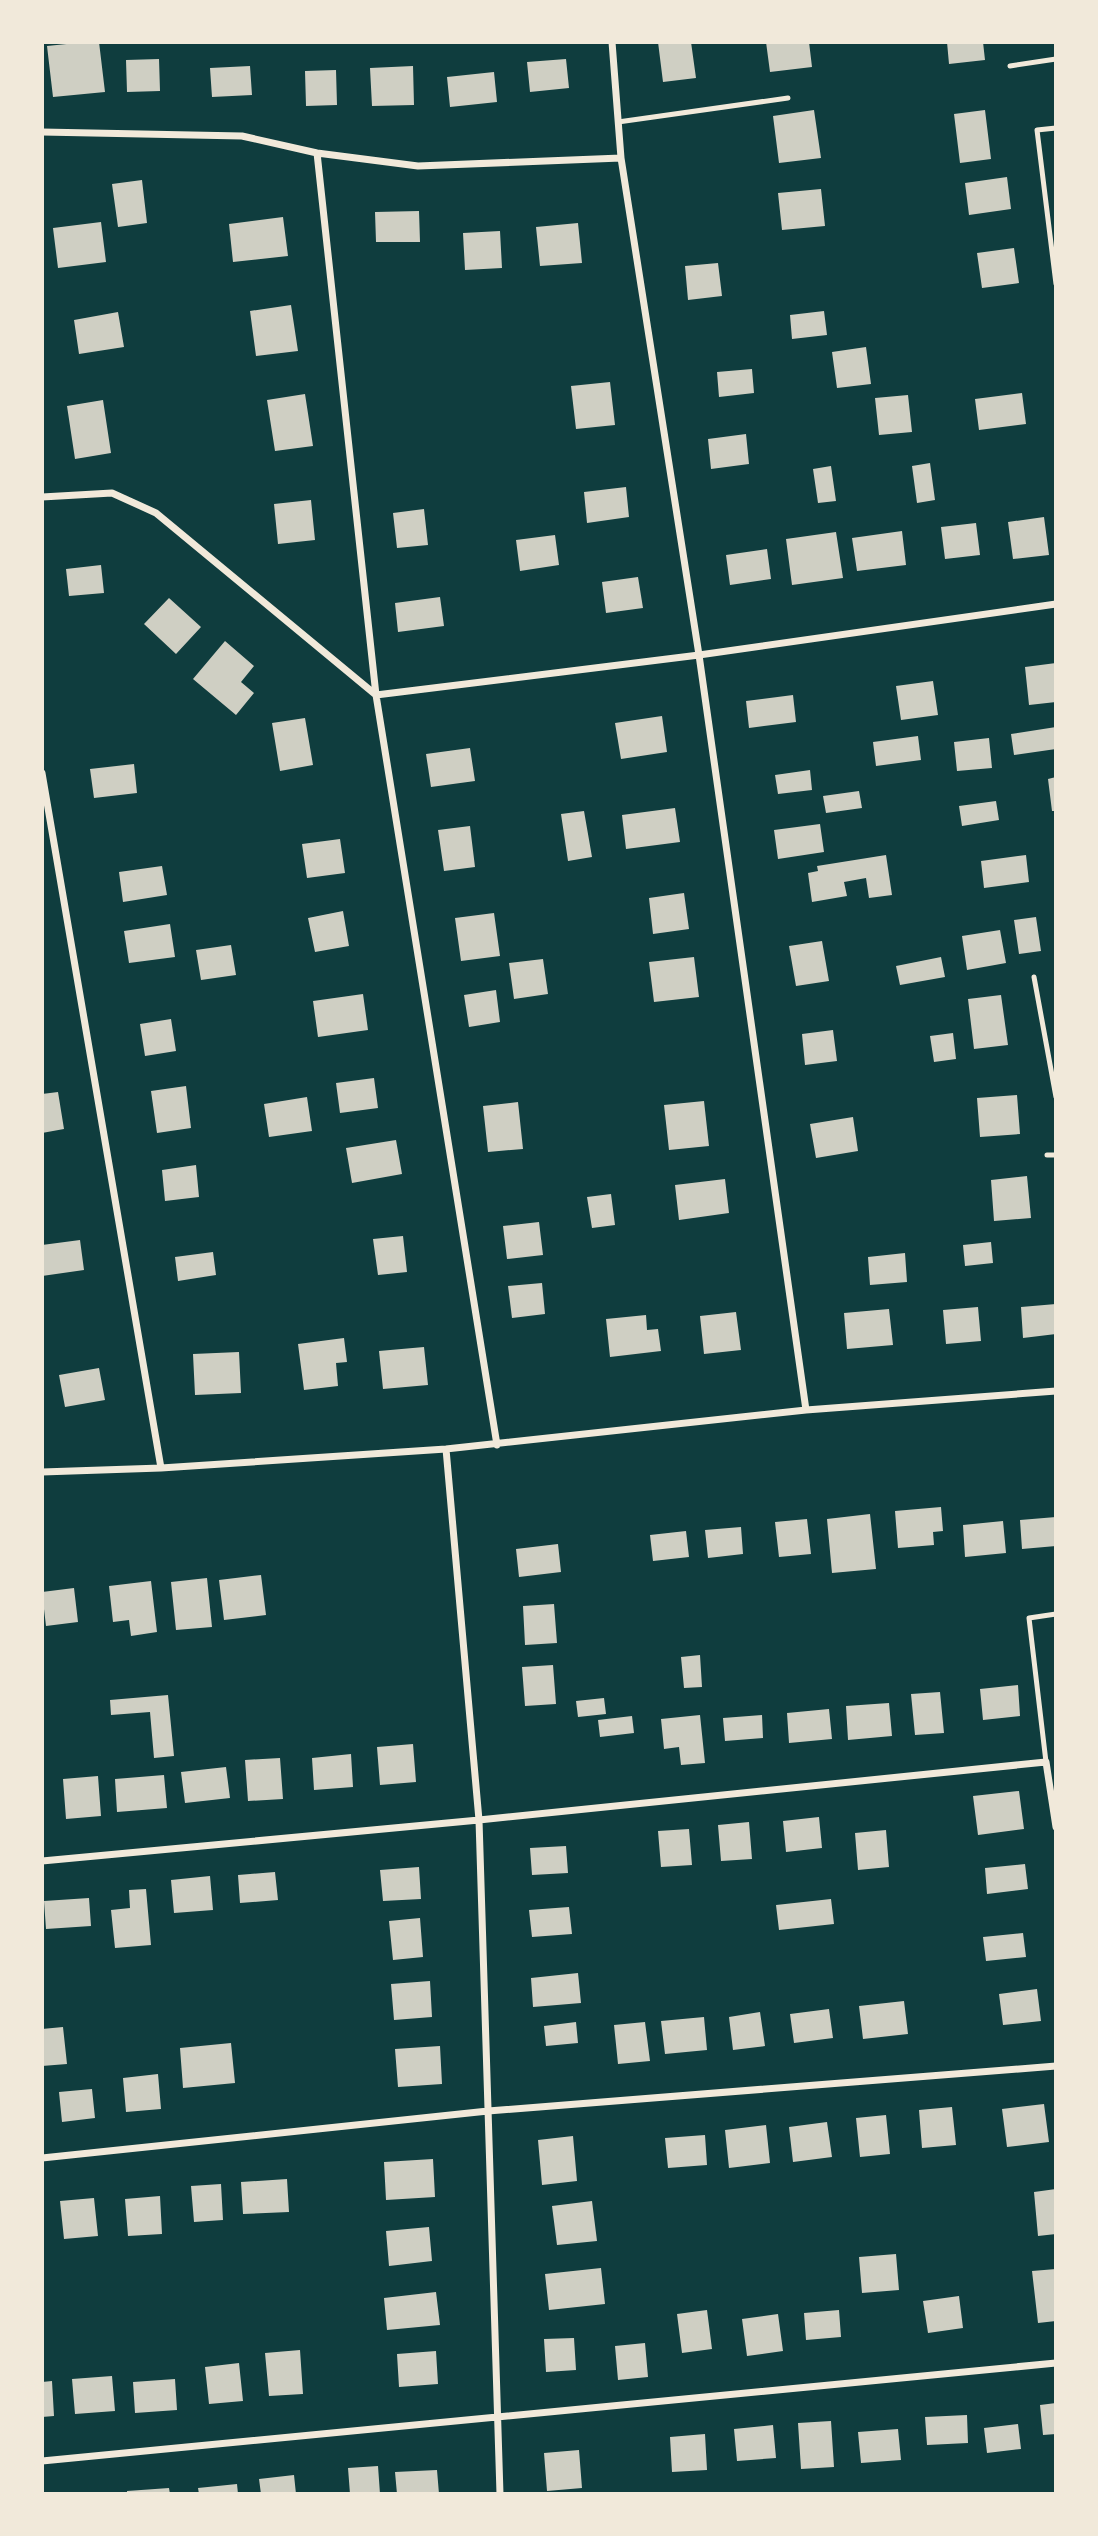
<svg xmlns="http://www.w3.org/2000/svg" width="1098" height="2536" viewBox="0 0 1098 2536" font-family="'Fira Sans Condensed',sans-serif">
  <style>
    .building { fill: #cfcfc3 }
    .lines { fill: none; stroke-linecap: round; stroke-linejoin: round }
    .service { stroke: #f1e9da; stroke-width: 5 }
    .minor { stroke: #f1e9da; stroke-width: 7 }
  </style>
  <rect width="100%" height="100%" fill="#0f3d3e"/>
  <path class="building" d="M86 42H99L105 92 53 97 47 46Z
    M658 42H691L696 78 663 82Z
    M766 42H809L812 67 770 72Z
    M947 42H983L985 60 949 64Z
    M159 59 160 91 127 92 126 60Z
    M566 59 569 88 530 92 527 62Z
    M250 66 252 95 212 97 210 68Z
    M413 66 414 105 372 106 370 68Z
    M336 70 337 105 306 106 305 71Z
    M494 72 497 102 450 107 447 77Z
    M814 110 821 158 779 163 773 116Z
    M985 110 991 159 960 163 954 114Z
    M1007 177 1011 209 969 215 965 183Z
    M142 180 147 223 118 227 112 184Z
    M821 189 825 226 782 230 778 193Z
    M419 211 420 242H376L375 212Z
    M283 217 288 256 233 262 229 224Z
    M101 222 106 262 58 268 53 228Z
    M578 223 582 263 540 266 536 227Z
    M500 231 502 268 465 270 463 233Z
    M1014 248 1019 283 982 288 977 253Z
    M718 263 722 296 688 300 685 266Z
    M291 305 298 351 256 356 250 311Z
    M824 311 827 335 792 339 790 315Z
    M118 312 124 347 79 354 74 320Z
    M866 347 871 384 837 388 832 352Z
    M752 369 754 393 719 397 717 372Z
    M610 382 615 425 576 429 571 386Z
    M1022 393 1026 424 979 430 975 399Z
    M305 394 313 446 275 451 267 400Z
    M908 395 912 432 879 435 875 398Z
    M103 400 111 453 75 459 67 406Z
    M746 434 749 464 711 469 708 439Z
    M930 463 935 500 917 503 912 466Z
    M831 466 836 501 818 503 813 469Z
    M626 487 629 517 587 523 584 492Z
    M311 500 315 540 278 544 274 504Z
    M424 509 428 545 397 548 393 513Z
    M1044 517 1049 555 1013 559 1008 522Z
    M976 523 980 555 945 559 941 527Z
    M902 531 906 565 857 571 852 538Z
    M836 532 843 578 792 585 786 539Z
    M555 535 559 565 520 571 516 540Z
    M767 549 771 579 730 585 726 555Z
    M101 565 104 593 69 596 66 569Z
    M638 577 643 608 606 613 602 582Z
    M440 597 444 626 398 632 395 603Z
    M169 598 201 627 176 654 144 624Z
    M225 641 254 666 241 682 254 693 236 715 193 679Z
    M1056 663V702L1029 705 1025 667Z
    M933 681 938 715 901 720 896 686Z
    M793 695 796 722 749 728 746 701Z
    M662 716 667 752 621 759 615 723Z
    M305 718 313 765 280 771 272 723Z
    M1056 727V749L1014 755 1011 734Z
    M918 736 921 760 876 766 873 742Z
    M989 738 992 768 957 771 954 742Z
    M470 748 475 781 431 787 426 754Z
    M134 764 137 793 94 798 90 769Z
    M810 770 812 790 778 794 775 775Z
    M1056 777V811H1052L1048 779Z
    M859 791 862 808 826 813 823 796Z
    M996 801 999 820 962 826 959 806Z
    M675 808 680 842 626 849 622 815Z
    M584 811 592 857 568 861 561 814Z
    M820 824 824 852 778 859 774 830Z
    M470 826 475 867 444 871 438 830Z
    M340 839 345 873 307 878 302 844Z
    M886 855 892 895 869 898 866 878 844 882 847 896 812 902 808 873 818 871 817 866Z
    M1026 855 1029 882 984 888 981 861Z
    M162 866 167 895 123 902 119 872Z
    M684 893 689 929 653 934 649 898Z
    M343 911 349 946 315 952 308 918Z
    M494 913 500 956 461 961 455 918Z
    M1036 917 1041 951 1019 954 1014 920Z
    M170 924 175 957 129 963 124 931Z
    M1000 930 1006 963 967 970 962 936Z
    M822 941 829 981 796 986 789 946Z
    M231 945 236 975 201 980 196 950Z
    M694 957 699 997 654 1002 649 962Z
    M941 957 945 977 900 985 896 966Z
    M543 959 548 994 514 999 509 963Z
    M496 990 500 1022 469 1027 464 995Z
    M363 994 368 1030 318 1037 313 1001Z
    M1001 995 1008 1045 974 1049 968 999Z
    M171 1019 176 1051 145 1056 140 1024Z
    M833 1030 837 1061 805 1065 802 1034Z
    M953 1033 956 1059 934 1062 930 1036Z
    M374 1078 378 1108 340 1113 336 1083Z
    M186 1086 191 1128 157 1133 151 1091Z
    M58 1092 64 1129 42 1133V1094Z
    M1017 1095 1020 1134 980 1137 977 1098Z
    M307 1097 312 1131 269 1137 264 1104Z
    M704 1101 709 1146 669 1150 664 1105Z
    M518 1102 523 1149 488 1152 483 1106Z
    M853 1117 858 1151 816 1158 810 1124Z
    M396 1140 402 1174 352 1183 346 1148Z
    M196 1165 199 1197 165 1201 162 1170Z
    M1027 1176 1031 1218 994 1221 991 1180Z
    M725 1179 729 1213 679 1220 675 1185Z
    M611 1194 615 1225 592 1228 587 1197Z
    M539 1222 543 1255 507 1259 503 1226Z
    M403 1236 407 1272 378 1275 373 1239Z
    M80 1240 84 1270 42 1276V1245Z
    M991 1242 993 1263 965 1266 963 1245Z
    M213 1252 216 1275 178 1281 175 1257Z
    M905 1253 907 1282 870 1285 868 1257Z
    M542 1283 545 1314 512 1318 508 1286Z
    M1056 1304V1334L1023 1338 1021 1307Z
    M978 1307 981 1341 946 1344 943 1310Z
    M889 1309 893 1345 847 1349 844 1313Z
    M736 1312 741 1350 704 1354 700 1316Z
    M646 1315 647 1330 658 1329 661 1351 610 1357 606 1319Z
    M344 1338 347 1362 336 1363 338 1386 304 1390 298 1344Z
    M424 1347 428 1385 383 1389 379 1351Z
    M239 1352 241 1393 195 1395 193 1354Z
    M99 1368 105 1400 65 1407 59 1375Z
    M941 1507 943 1531 933 1532 934 1545 898 1548 895 1511Z
    M870 1514 876 1569 832 1573 827 1519Z
    M1056 1517V1546L1022 1549 1020 1520Z
    M807 1519 811 1554 779 1557 775 1522Z
    M1003 1521 1006 1553 965 1557 963 1525Z
    M741 1527 743 1554 708 1558 705 1530Z
    M686 1531 689 1557 653 1561 650 1535Z
    M558 1544 561 1572 519 1577 516 1549Z
    M261 1575 266 1615 224 1620 219 1580Z
    M207 1578 212 1627 176 1630 171 1582Z
    M151 1581 157 1632 131 1636 129 1620 113 1622 109 1586Z
    M74 1588 78 1622 46 1626 42 1592Z
    M554 1604 557 1643 525 1645 523 1606Z
    M700 1655 702 1687 684 1688 681 1657Z
    M553 1665 556 1704 525 1706 522 1667Z
    M1018 1685 1020 1716 983 1720 980 1689Z
    M940 1692 944 1733 915 1735 911 1694Z
    M168 1695 174 1756 154 1758 150 1712 111 1715 110 1700Z
    M604 1698 606 1714 578 1717 576 1701Z
    M889 1703 892 1736 848 1740 846 1706Z
    M829 1709 832 1739 789 1743 787 1713Z
    M700 1715 705 1763 681 1765 679 1747 664 1749 661 1719Z
    M762 1715 763 1738 725 1741 723 1718Z
    M632 1716 634 1733 600 1737 598 1720Z
    M413 1744 416 1782 380 1785 377 1747Z
    M351 1754 353 1787 314 1790 312 1758Z
    M280 1758 283 1799 248 1801 245 1760Z
    M226 1767 230 1798 185 1803 181 1772Z
    M164 1775 167 1808 117 1812 115 1779Z
    M98 1776 101 1816 66 1819 63 1779Z
    M1019 1791 1024 1829 978 1835 973 1796Z
    M819 1817 822 1848 786 1852 783 1821Z
    M749 1822 752 1859 721 1861 718 1825Z
    M689 1829 692 1865 661 1867 658 1831Z
    M886 1830 889 1867 858 1870 855 1833Z
    M566 1846 568 1873 532 1875 530 1848Z
    M1025 1864 1028 1889 987 1894 985 1868Z
    M419 1867 421 1899 383 1901 380 1870Z
    M275 1872 278 1900 240 1903 238 1875Z
    M210 1876 213 1910 174 1913 171 1880Z
    M146 1889 151 1945 115 1948 111 1910 130 1908 129 1890Z
    M89 1898 91 1926 46 1929 44 1901Z
    M831 1899 834 1924 779 1930 776 1905Z
    M569 1907 572 1934 532 1937 529 1910Z
    M420 1918 423 1957 393 1960 389 1921Z
    M1023 1933 1026 1957 986 1961 983 1937Z
    M578 1973 581 2003 533 2007 531 1978Z
    M430 1981 432 2017 394 2020 391 1984Z
    M1037 1989 1041 2021 1003 2025 999 1994Z
    M904 2001 908 2034 863 2039 859 2006Z
    M829 2009 833 2038 794 2043 790 2014Z
    M760 2012 765 2046 733 2050 729 2017Z
    M704 2017 707 2050 665 2054 661 2021Z
    M576 2022 578 2043 546 2046 544 2026Z
    M645 2022 650 2061 618 2064 614 2025Z
    M63 2027 67 2064 42 2066V2029Z
    M231 2043 235 2083 183 2088 180 2048Z
    M440 2046 442 2084 398 2087 395 2049Z
    M158 2074 161 2109 126 2112 123 2078Z
    M92 2089 95 2118 62 2122 59 2092Z
    M1044 2104 1049 2142 1007 2147 1002 2109Z
    M952 2107 956 2145 922 2148 919 2110Z
    M886 2115 890 2154 860 2157 856 2118Z
    M827 2122 832 2157 793 2162 789 2127Z
    M766 2125 770 2163 729 2168 725 2130Z
    M705 2135 707 2165 668 2168 665 2138Z
    M573 2136 577 2181 542 2185 538 2140Z
    M433 2159 435 2197 386 2200 384 2162Z
    M287 2179 289 2212 243 2214 241 2182Z
    M221 2184 223 2220 194 2222 191 2186Z
    M1056 2189V2234L1038 2236 1034 2192Z
    M160 2196 162 2234 128 2236 125 2199Z
    M94 2198 98 2236 64 2239 60 2201Z
    M592 2201 597 2241 557 2245 552 2206Z
    M429 2227 432 2261 389 2266 386 2231Z
    M896 2254 899 2290 862 2293 859 2257Z
    M601 2268 605 2304 549 2310 545 2274Z
    M1056 2269V2321L1038 2323 1032 2271Z
    M436 2292 440 2325 387 2330 384 2298Z
    M959 2296 963 2328 928 2333 923 2301Z
    M707 2310 712 2349 682 2353 677 2314Z
    M839 2310 841 2337 806 2340 804 2313Z
    M778 2314 783 2351 747 2356 742 2319Z
    M574 2338 576 2370 546 2372 544 2339Z
    M645 2343 648 2377 618 2380 615 2346Z
    M300 2350 303 2394 269 2396 265 2353Z
    M436 2351 438 2384 399 2387 397 2354Z
    M239 2363 243 2401 209 2404 205 2367Z
    M112 2376 115 2411 75 2414 72 2379Z
    M175 2379 177 2410 135 2413 133 2382Z
    M52 2381 54 2416 42 2417V2382Z
    M1056 2403V2434L1043 2435 1040 2405Z
    M967 2415 968 2443 927 2445 925 2417Z
    M831 2421 834 2467 801 2469 798 2423Z
    M1018 2424 1021 2449 987 2453 984 2428Z
    M773 2425 776 2458 737 2461 734 2429Z
    M898 2429 901 2460 861 2463 858 2432Z
    M705 2434 707 2470 672 2472 670 2437Z
    M579 2450 582 2488 547 2491 544 2453Z
    M378 2466 380 2494H350L348 2468Z
    M437 2470 439 2494H397L395 2472Z
    M294 2475 296 2494H261L259 2479Z
    M237 2484 238 2494H199L198 2488Z
    M169 2488 170 2494H127V2491Z"/>
  <g class="lines">
    <path class="service" d="M1010 66 1056 59
      M618 122 788 98
      M1056 128 1037 130 1056 284
      M1034 977 1056 1097
      M1047 1155H1056
      M1046 1762 1029 1618 1056 1614"/>
    <path class="minor" d="M612 42 621 158 699 655 806 1410
      M42 132 242 136 317 153 418 166 621 158
      M317 153 376 695 497 1445
      M42 497 112 493 156 513 376 695 699 655 1056 604
      M42 773 161 1468
      M446 1449 479 1820 500 2494
      M42 1472 161 1468 446 1449 806 1410 1056 1391
      M42 1861 479 1820 1046 1762 1056 1827
      M42 2158 488 2111 1056 2066
      M42 2461 1056 2363"/>
  </g>
  <rect width="1098" height="2536" fill="none" stroke="#f1e9da" stroke-width="88"/>
</svg>
